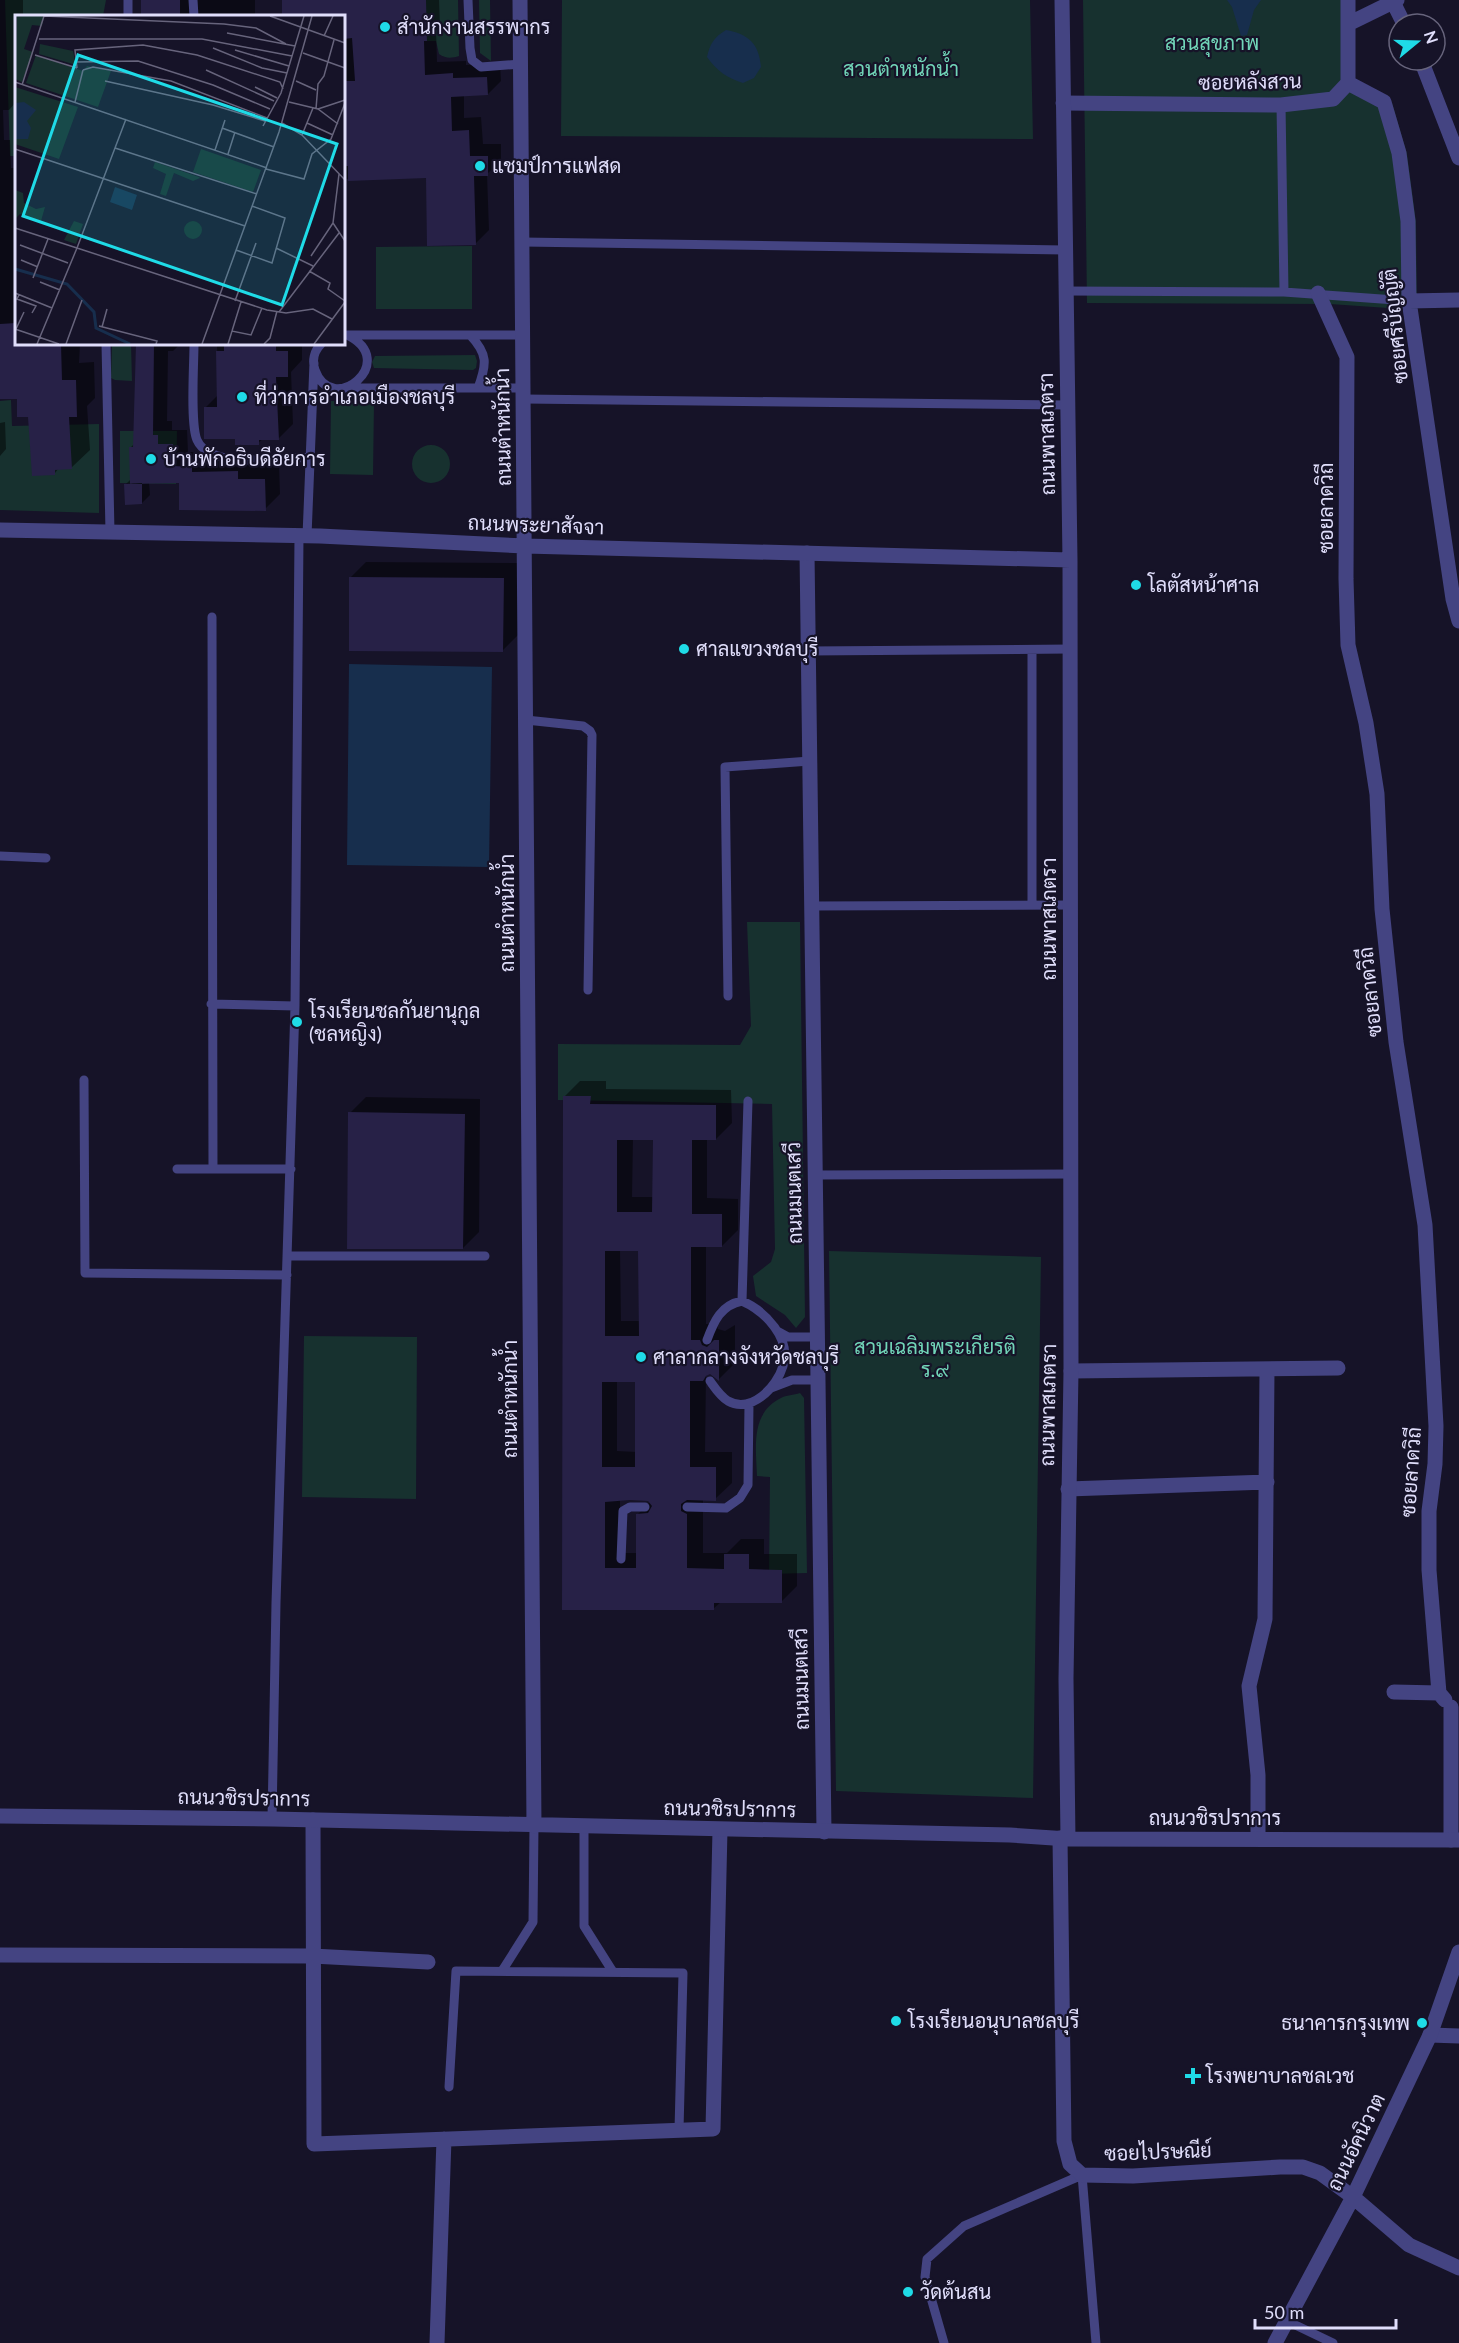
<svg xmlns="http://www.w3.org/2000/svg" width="1459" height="2343" viewBox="0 0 1459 2343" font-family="Lato,Sarabun,sans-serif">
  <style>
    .green { fill: #17312f }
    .water { fill: #172e4d }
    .shadow { fill: #0007; fill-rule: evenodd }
    .building { fill: #272147; fill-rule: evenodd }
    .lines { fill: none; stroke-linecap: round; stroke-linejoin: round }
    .service { stroke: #444482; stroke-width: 9 }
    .minor { stroke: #444482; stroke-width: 15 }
    .tertiary { stroke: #444482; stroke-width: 15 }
    .poi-dot { fill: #1fdbe7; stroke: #161328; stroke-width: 2 }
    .labels { text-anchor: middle; stroke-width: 4.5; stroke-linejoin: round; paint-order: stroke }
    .poi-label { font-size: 20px; fill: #e0defb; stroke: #161328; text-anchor: start }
    .park-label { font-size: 20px; fill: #71d5b8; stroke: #161328 }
    .street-label { font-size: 20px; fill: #e0defb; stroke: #161328 }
    .inset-river { fill: none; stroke: #172e4d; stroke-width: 3 }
    .inset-road { fill: none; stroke: #67647c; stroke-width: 1.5 }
    .view { fill: #1fdbe7; fill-opacity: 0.15; stroke: #1fdbe7; stroke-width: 3 }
    .inset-edge { fill: none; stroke: #e0defb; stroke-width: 3 }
  </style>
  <rect width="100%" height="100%" fill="#161328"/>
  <path class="green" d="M5 0H106L103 16H16V156H10Z
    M422 0H458L459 56C452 58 446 59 439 54L436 41H427Z
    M479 0H490L491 61 480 53Z
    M562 0H1030L1033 139 561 136Z
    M1083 0H1341V85L1392 103 1407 154 1416 222 1417 310 1330 304 1087 303Z
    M472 246V309H376V247Z
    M112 344H131L132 381 115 380 111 378Z
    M475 355 477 361 476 368 473 370 374 368 372 362 375 356Z
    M11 400 12 426 99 424V513L0 510V401Z
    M331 401 374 402 373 475 330 474Z
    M120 431H177L176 484 120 483Z
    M412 464a19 19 0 1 1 38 0a19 19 0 1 1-38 0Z
    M747 922H800L805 1317 796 1328 785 1315 756 1296 753 1276 771 1262 775 1249 772 1104 558 1100V1044L740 1045 751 1026Z
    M829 1251 1041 1257 1033 1798 836 1791Z
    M304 1336 417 1337 416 1499 302 1497Z
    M800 1393 804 1398 807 1573 769 1574 770 1477 757 1476C756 1448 750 1413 781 1398 786 1395 794 1395 800 1393Z"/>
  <path class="water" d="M1227 0H1261L1254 10 1247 35 1241 36 1232 7Z
    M726 30C748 34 759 43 761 67L754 78 743 83C727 78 717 71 707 57 710 44 714 37 726 30Z
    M349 664 492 667 489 867 347 865Z"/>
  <path class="shadow" d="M0 0H23V16H16V102L9 110H3L4 140H10L11 168H16V344H80L79 363 94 362 95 398 87 406 90 450 72 467 59 468 55 473 29 416 18 397 0 398Z
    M143 0H255V16H143Z
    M283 0H439L440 27 436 30 437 62 466 61V65L500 64 501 81 488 94 464 95V118L481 117 483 144H501V161L487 174 489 230 476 243 427 177 344 179V16H284Z
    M137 344H180L173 351H168L167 421H172V430H187L188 452H206V458L252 457V465H279L280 494 265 509 181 482H149L150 495 142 503 126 484 131 479 130 448 135 443Z
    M217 344H302V360L291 372 293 424 279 438 263 439 258 443 236 437 205 408 218 395Z
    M5 422 6 449 0 456V423Z
    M366 562 519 563V634L503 650 350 578Z
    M580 1081H606V1089L731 1090 732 1123 716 1139H707V1198L738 1199V1230L722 1246H706V1324H716L718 1329 725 1331 735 1325V1363L719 1379 710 1373 706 1376 705 1452H732V1483L715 1499H703V1553H727L741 1539H764V1554H797V1586L781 1602H721L713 1609 564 1608V1097ZM633 1138 654 1139 653 1197H632ZM620 1249H640V1321H621ZM617 1380H637V1452L617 1451ZM645 1499 650 1502 638 1514V1553H620V1500Z
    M366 1097 480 1099 479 1232 463 1248 350 1113Z"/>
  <path class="building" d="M141 0H180V16H141Z
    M282 0H426L427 41H424L425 75 453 73V78L487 77 488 95 451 97 452 131 469 130 470 156H488V176H474L476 245 427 246 426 178 348 181V166H344V81H355L352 38 344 39V16H282Z
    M16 323V344H61L62 380H76L77 417H69L72 469 55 470V475L32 476 28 417H17V399H0V324Z
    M136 344H154L153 435H158V444H173L174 466 192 467V472L238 471V479H265L266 511 179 510V483L130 484 129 447H133Z
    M224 344 276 345V351H288V377H276L279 440H259V445H235V439H204V407H217L216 351H224Z
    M142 483V504L125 505 124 484Z
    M349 577 504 578 503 652 349 651Z
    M563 1096H591L590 1104 716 1105V1140H692V1214H722V1247H691V1340H700L702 1345 707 1347 714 1340H719V1381L710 1374 706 1376 703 1381H690V1467H716V1501L687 1500 681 1504V1511L687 1514V1568L724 1569V1554H749V1569L782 1570V1603H714V1610H562ZM617 1140H653L652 1212H617ZM605 1251H638L639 1336H605ZM602 1382H635V1467H602ZM630 1500 648 1501 652 1506 648 1513 636 1514V1568H605V1502Z
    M348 1112 465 1114 463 1249H347Z"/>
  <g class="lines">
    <path class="service" d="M193 0 194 16
      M468 0 470 48 472 60 481 67 521 64
      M128 16V0
      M522 242 1065 250
      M1066 291 1284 292 1281 105
      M1284 292 1409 301
      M347 335H523
      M470 335C488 354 487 364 478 388
      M106 344 110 532
      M194 344C194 364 190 424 197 440 210 470 283 458 310 457
      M321 344C314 351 312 361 315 370 332 418 401 361 347 335
      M344 388H524
      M524 399 1068 405
      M307 536 314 363
      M212 617 213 1169
      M1032 650V905
      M808 651 1070 649
      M526 720 583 726 590 731 592 735 588 990
      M0 856 46 858
      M811 906 1070 905
      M728 996 725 767 810 761
      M211 1004 295 1006
      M84 1080 85 1273 287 1275
      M177 1169H291
      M815 1175 1071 1174
      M288 1256H485
      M742 1301 748 1101
      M777 1331 788 1337H817
      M707 1340C714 1321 721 1305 742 1301 765 1311 792 1339 783 1366 777 1387 751 1414 728 1401 720 1396 715 1388 710 1381
      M771 1388 792 1380H818
      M687 1507 726 1508 740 1498 748 1485 749 1404
      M621 1559 623 1511 630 1507H645
      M272 1819 276 1603 295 1006 299 536
      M584 1827V1926L613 1972
      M502 1971 533 1922 534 1826
      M449 2087 456 1971 683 1973 679 2130
      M1287 2321 1333 2343
      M944 2343 925 2277 927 2259 964 2226 1082 2175 1096 2343"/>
    <path class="minor" d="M1393 2 1404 24
      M1348 24 1397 0
      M1421 60 1459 158
      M1348 83 1384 102 1399 153 1408 221 1409 301 1453 599 1459 621
      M1063 103 1281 105 1333 99 1348 83V0
      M1318 293 1347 357 1346 579 1348 645 1366 723 1377 794 1382 909 1396 1042 1425 1225 1436 1426 1435 1464 1429 1511V1570L1439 1693
      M1409 301 1459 300
      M807 553 824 1832
      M1071 1371 1338 1368
      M1068 1489 1267 1482
      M1394 1692 1439 1693 1445 1700
      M313 1820 314 2144 713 2129 720 1830
      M1258 1839V1775L1249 1686 1265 1619 1267 1370
      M1451 1840V1707
      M0 1955 312 1956 428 1962
      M1430 2035 1459 2036
      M437 2343 444 2139"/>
    <path class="tertiary" d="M520 0 534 1826
      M1062 0 1070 560 1071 1371 1066 1679 1068 1839
      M0 530 320 536 525 546 1070 560
      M0 1816 273 1819 1010 1835 1068 1839 1459 1840
      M1060 1838 1064 2141 1070 2164 1082 2175 1133 2176 1280 2167H1303L1320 2173 1353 2197 1409 2245 1459 2268
      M1275 2343 1353 2197 1430 2035 1459 1952"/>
  </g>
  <g class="poi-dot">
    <circle cx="385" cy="27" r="6"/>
    <circle cx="480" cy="166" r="6"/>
    <circle cx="242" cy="397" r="6"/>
    <circle cx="151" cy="459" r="6"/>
    <circle cx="1136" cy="585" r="6"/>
    <circle cx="684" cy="649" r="6"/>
    <circle cx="297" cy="1022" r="6"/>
    <circle cx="641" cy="1357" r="6"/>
    <circle cx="896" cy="2021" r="6"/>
    <circle cx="1422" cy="2023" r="6"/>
    <path d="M1190 2067h6v6h6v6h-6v6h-6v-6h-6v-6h6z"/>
    <circle cx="908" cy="2292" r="6"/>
  </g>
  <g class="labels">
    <g class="poi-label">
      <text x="397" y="34">สำนักงานสรรพากร</text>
      <text x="492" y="173">แชมป์การแฟสด</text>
      <text x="254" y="404">ที่ว่าการอำเภอเมืองชลบุรี</text>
      <text x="163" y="466">บ้านพักอธิบดีอัยการ</text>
      <text x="1148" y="592">โลตัสหน้าศาล</text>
      <text x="696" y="656">ศาลแขวงชลบุรี</text>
      <text x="309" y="1018">โรงเรียนชลกันยานุกูล<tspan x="309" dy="23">(ชลหญิง)</tspan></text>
      <text x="653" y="1364">ศาลากลางจังหวัดชลบุรี</text>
      <text x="908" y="2028">โรงเรียนอนุบาลชลบุรี</text>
      <text x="1410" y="2030" text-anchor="end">ธนาคารกรุงเทพ</text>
      <text x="1206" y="2083">โรงพยาบาลชลเวช</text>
      <text x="920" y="2299">วัดต้นสน</text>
    </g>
    <g class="park-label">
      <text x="1212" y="50">สวนสุขภาพ</text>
      <text x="901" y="76">สวนตำหนักน้ำ</text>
      <text x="935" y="1354">สวนเฉลิมพระเกียรติ<tspan x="935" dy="23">ร.๙</tspan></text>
    </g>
    <g class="street-label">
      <text transform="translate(1250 82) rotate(-1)" y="7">ซอยหลังสวน</text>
      <text transform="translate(1395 326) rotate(-96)" y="7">ซอยศรีบัญญัติ</text>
      <text transform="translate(503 427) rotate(-91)" y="7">ถนนตำหนักน้ำ</text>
      <text transform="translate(1047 434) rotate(-91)" y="7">ถนนพาสเภตรา</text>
      <text transform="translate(1326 508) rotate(-90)" y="7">ซอยลาดวิถี</text>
      <text transform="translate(536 525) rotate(2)" y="7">ถนนพระยาสัจจา</text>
      <text transform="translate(507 913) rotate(-90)" y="7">ถนนตำหนักน้ำ</text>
      <text transform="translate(1049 919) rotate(-90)" y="7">ถนนพาสเภตรา</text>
      <text transform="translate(1370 992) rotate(-96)" y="7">ซอยลาดวิถี</text>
      <text transform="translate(794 1193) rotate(-91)" y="7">ถนนมนตเสวี</text>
      <text transform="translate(510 1399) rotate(-90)" y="7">ถนนตำหนักน้ำ</text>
      <text transform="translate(1048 1405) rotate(-89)" y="7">ถนนพาสเภตรา</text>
      <text transform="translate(1411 1472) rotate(-86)" y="7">ซอยลาดวิถี</text>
      <text transform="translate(801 1679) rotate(-91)" y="7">ถนนมนตเสวี</text>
      <text transform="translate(244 1798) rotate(1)" y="7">ถนนวชิรปราการ</text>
      <text transform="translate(730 1809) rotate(1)" y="7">ถนนวชิรปราการ</text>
      <text x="1215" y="1825">ถนนวชิรปราการ</text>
      <text transform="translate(1356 2142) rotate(-64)" y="7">ถนนอัคนิวาต</text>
      <text transform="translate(1158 2152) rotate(-2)" y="7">ซอยไปรษณีย์</text>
    </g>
  </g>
  <g transform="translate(15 15)">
    <rect width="330" height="330" fill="#161328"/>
    <path d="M2 1H29L27 11 17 10 9 34 18 37 7 67 0 64ZM25 29 58 36 61 50 24 39ZM21 40 68 56 72 51 96 56 83 92 11 68ZM0 72 63 92 44 144 0 129ZM186 134 246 155 238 177 178 157ZM140 147 184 162 185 163 178 166 159 158 151 181 145 179 151 159 138 153ZM0 175 8 178 9 188 21 194 30 192 26 206 5 199 0 204ZM59 206 68 209 61 229 49 225ZM169 215a9 9 0 1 1 18 0a9 9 0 1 1-18 0Z" fill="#17312f"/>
    <path d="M9 87 21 95 12 106 16 113 13 124H0V88ZM100 172 122 180 117 195 95 187Z" fill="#172e4d"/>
    <path class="inset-river" d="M0 254 52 269 79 297 81 313 115 329"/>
    <path class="inset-road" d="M255 1 330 28M212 18 280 31M309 21 318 1M24 24H187L277 41M198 33 247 53 272 58M220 35 274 51M288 38 330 53M20 40 62 53M61 47 123 46 198 70 255 94M62 53 60 35 128 30 182 40 265 67 268 74M68 55 78 52 156 66 252 103M191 55 259 86M90 66 198 90 250 106M281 66 301 75M0 67 252 153M7 70 29 1 209 9 241 13 271 29M240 72 262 83M60 87 68 55M274 87 303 94 323 109M301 94 303 69 309 61 319 25M303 94 330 85M111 104 62 233 252 295 271 298 298 294 317 304M267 108 287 120 330 165M292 108 318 120M248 111 266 78 289 1M207 113 259 132M287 120 298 93M100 133 242 179M0 134 230 211M200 135 210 105M213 139 220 117M251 154 289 164 297 139 316 124 330 88M324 159 318 208 330 226M0 213 62 233 22 329M5 230 53 248M261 233 298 251M221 235 257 248 270 203 237 191M296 241 318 208M6 245 23 252M294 256 315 268 313 274 330 286M18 263 33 224M25 267 45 275M0 278 37 293M4 280 2 284 21 291 17 298M220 286 241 228M264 297 324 218M84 311 142 326 141 329M87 312 92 294M0 314 44 329M1 314 9 297M217 316 226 287M51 329 67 285M187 329 264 117 297 1M213 329 217 316 236 320 247 293M249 329 255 323 262 296M299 329 330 287"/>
    <path class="view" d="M63 40 322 129 267 290 8 201Z"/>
    <rect width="330" height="330" class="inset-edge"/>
  </g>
  <g transform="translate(1417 42) rotate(71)"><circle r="28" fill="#161328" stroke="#67647c" stroke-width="1.5"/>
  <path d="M0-4.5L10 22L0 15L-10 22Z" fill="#1fdbe7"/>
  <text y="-9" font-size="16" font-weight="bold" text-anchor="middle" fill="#e0defb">N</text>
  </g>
  <path d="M1255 2319v9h141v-9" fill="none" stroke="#e0defb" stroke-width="3"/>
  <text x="1264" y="2319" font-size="18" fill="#e0defb" stroke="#161328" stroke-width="4.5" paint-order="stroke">50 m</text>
</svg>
